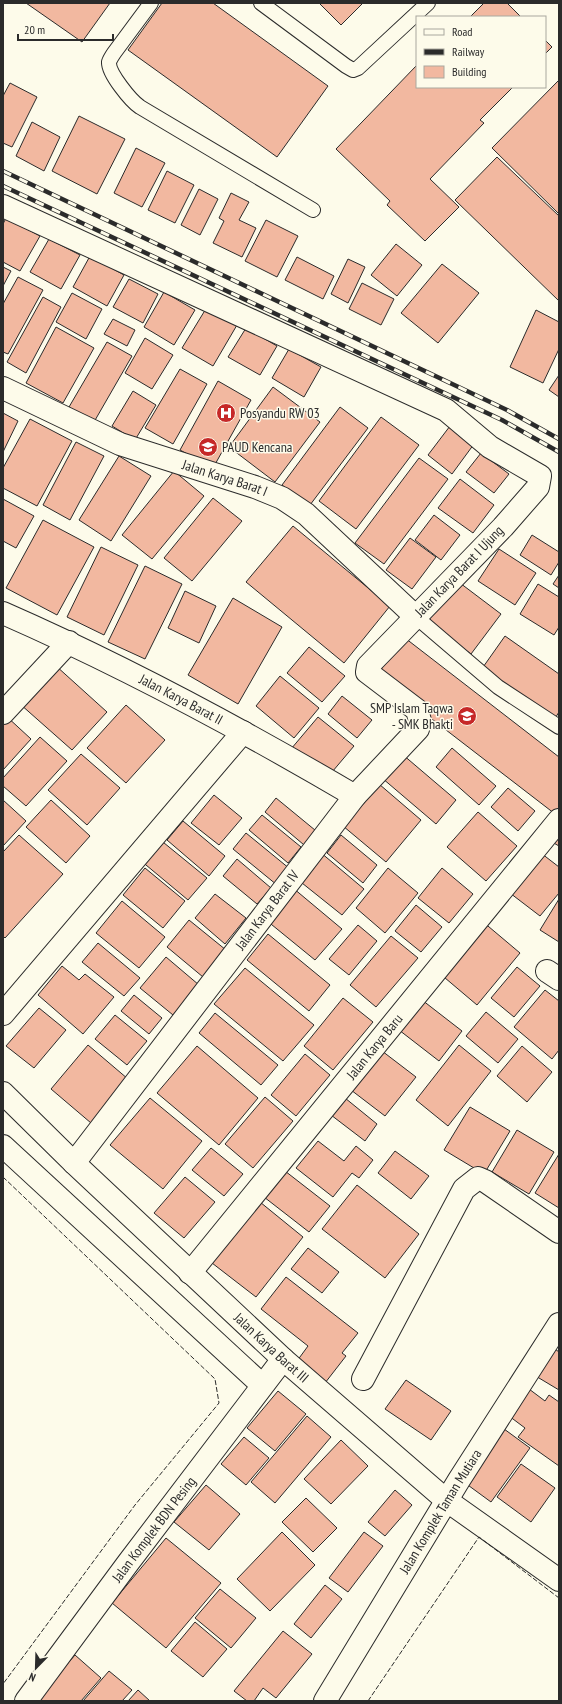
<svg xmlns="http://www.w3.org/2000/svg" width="562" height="1704" viewBox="0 0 562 1704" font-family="'PT Sans Narrow',sans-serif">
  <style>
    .building { fill: #f2b8a0; stroke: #2b2b2b }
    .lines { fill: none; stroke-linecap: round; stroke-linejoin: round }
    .lane-casing { stroke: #2b2b2b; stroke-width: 16 }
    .street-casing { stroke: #2b2b2b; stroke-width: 24 }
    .lane { stroke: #fdfbea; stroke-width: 14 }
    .street { stroke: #fdfbea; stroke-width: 22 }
    .rail-casing { stroke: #2b2b2b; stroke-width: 4.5 }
    .rail { stroke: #fdfbea; stroke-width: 3; stroke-dasharray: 9; stroke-linecap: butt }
    .fence { stroke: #2b2b2b; stroke-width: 1; stroke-dasharray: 5 2; stroke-linecap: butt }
    .labels { text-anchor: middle; stroke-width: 3; stroke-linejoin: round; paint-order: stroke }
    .poi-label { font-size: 14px; fill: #2b2b2b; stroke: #fdfbea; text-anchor: start }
    .street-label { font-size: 14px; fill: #2b2b2b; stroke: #fdfbea }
  </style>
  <rect width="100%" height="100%" fill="#fdfbea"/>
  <path class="building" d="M26 3H110L82 42Z
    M162 3H213L328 86 277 157 128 50Z
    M319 3H363L341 25Z
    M484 3H507L521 17H470Z
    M545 40 552 47 545 54Z
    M417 65V87H513L480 120 484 123 430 179 459 207 425 241 387 205 390 201 336 149Z
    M559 80V214L492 148Z
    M10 83 37 97 12 147 3 143V96Z
    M79 116 125 139 97 194 52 171Z
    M32 122 60 137 44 171 16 156Z
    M136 148 165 163 142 207 114 193Z
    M497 157 559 216V301L455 200Z
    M167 171 194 185 175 223 148 210Z
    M199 189 218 199 200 235 181 225Z
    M231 193 249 202 239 220 256 228 242 257 213 243 224 221 219 218Z
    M6 218 40 236 20 271 3 262V224Z
    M266 220 298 236 277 277 245 261Z
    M49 239 80 255 61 289 30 272Z
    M396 244 422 265 397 296 371 275Z
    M90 256 124 275 107 306 73 287Z
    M297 257 334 276 323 299 285 280Z
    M348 259 365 267 348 303 331 294Z
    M442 264 479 293 438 343 401 313Z
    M3 267 11 271 3 286Z
    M18 277 43 290 8 354 3 352V304Z
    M129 279 158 294 143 323 113 307Z
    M362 283 394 299 381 325 349 309Z
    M164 292 195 310 174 345 144 327Z
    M72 293 102 309 86 339 56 322Z
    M43 297 61 307 26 373 7 362Z
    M207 307 237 325 213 366 182 348Z
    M536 310 559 322V349L543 383 510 367Z
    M113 319 135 330 127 346 104 334Z
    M56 327 94 348 63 403 26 383Z
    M246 328 277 346 260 375 228 357Z
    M145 338 173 355 152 389 125 373Z
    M107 342 132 356 94 422 69 407Z
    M289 349 321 367 304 397 272 378Z
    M180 369 207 384 173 444 145 428Z
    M559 375V397L549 390Z
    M218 381 251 400 213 468 180 450Z
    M273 387 320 422 275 482 229 447Z
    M133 391 156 405 135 440 112 426Z
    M340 407 368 428 310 505 282 485Z
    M3 413 18 421 3 452Z
    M381 417 419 445 356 529 319 501Z
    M30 419 72 441 37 506 3 488V468Z
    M450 426 474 444 452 474 428 455Z
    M76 442 104 456 70 520 43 505Z
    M481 453 509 474 494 493 466 472Z
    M119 456 151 476 111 541 79 520Z
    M419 458 448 479 384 564 355 543Z
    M174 471 204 496 152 559 122 535Z
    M460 479 494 505 473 533 438 508Z
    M213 498 242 521 192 581 164 558Z
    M3 499 34 516 16 548 3 541Z
    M434 515 460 535 441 560 415 540Z
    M43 520 94 547 57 615 6 588Z
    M293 526 390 606 344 663 246 582Z
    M532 535 559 552V562L551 575 520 555Z
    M410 538 436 557 412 589 386 570Z
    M101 547 138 565 104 635 67 617Z
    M499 549 536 573 515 605 478 581Z
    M145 566 182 584 145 659 108 642Z
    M559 575V588L553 584Z
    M456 580 501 614 471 654 426 621Z
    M538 584 559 597V627L554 635 520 614Z
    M185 591 216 606 199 643 168 628Z
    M233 598 282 627 238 704 188 675Z
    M505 636 559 674V712L554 720 481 670Z
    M405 638 559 757V817L376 676Z
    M309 647 345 676 322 702 287 673Z
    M55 665 107 712 72 750 20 704Z
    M280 676 319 708 294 738 256 706Z
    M342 696 372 720 357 738 328 714Z
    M126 705 165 740 126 783 87 748Z
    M5 715 31 739 3 770V718Z
    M318 717 354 746 327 778 291 749Z
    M40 737 67 761 26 806 3 786V778Z
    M452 748 496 786 479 805 436 767Z
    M81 754 120 788 87 825 48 790Z
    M402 754 456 800 436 824 382 778Z
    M379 784 421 820 386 862 343 826Z
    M508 788 535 811 518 831 491 807Z
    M214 795 242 818 219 845 191 823Z
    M276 798 321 835 310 850 265 812Z
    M3 800 26 821 3 846Z
    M51 800 90 836 66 863 26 827Z
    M478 812 517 846 486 881 447 847Z
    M262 815 301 847 288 863 249 830Z
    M183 821 225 856 209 876 167 840Z
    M559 832V846L552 842Z
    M246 833 290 869 277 885 233 849Z
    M19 835 63 874 5 938 3 936V852Z
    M341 835 377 865 363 883 327 853Z
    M158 838 207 878 188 900 140 860Z
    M537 850 559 867V893L540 916 506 890Z
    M320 852 364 889 342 915 297 879Z
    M237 859 271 888 257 904 223 876Z
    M145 868 185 901 163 928 123 895Z
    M388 868 418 893 385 933 356 908Z
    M442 868 473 894 449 923 418 898Z
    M293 888 342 929 315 960 266 920Z
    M215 894 246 918 225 944 195 918Z
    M559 899V942L540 930Z
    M122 901 165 937 139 968 96 933Z
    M416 905 442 927 421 952 395 931Z
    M189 920 226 950 203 977 167 947Z
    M482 921 520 953 477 1005 438 972Z
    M358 925 377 941 349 975 329 959Z
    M268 934 330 985 309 1011 247 960Z
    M391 936 418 958 376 1007 350 985Z
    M98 943 140 978 124 996 82 962Z
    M166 957 199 985 173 1015 140 988Z
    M62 966 79 980 85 974 114 997 83 1034 38 995Z
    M517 967 540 986 514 1017 491 998Z
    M245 968 314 1025 283 1061 214 1004Z
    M545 990 559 1001V1050L552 1059 514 1027Z
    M134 995 162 1018 149 1034 121 1011Z
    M343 998 373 1022 333 1070 304 1046Z
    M422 1000 462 1031 439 1061 399 1030Z
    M39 1008 66 1030 34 1068 6 1046Z
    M486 1012 518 1039 498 1063 466 1036Z
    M215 1013 278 1065 261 1085 199 1033Z
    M115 1015 147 1041 127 1065 95 1039Z
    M88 1045 128 1079 91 1123 51 1089Z
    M459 1045 491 1071 448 1126 416 1100Z
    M197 1046 258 1098 219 1145 157 1093Z
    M522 1046 552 1072 527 1102 497 1076Z
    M382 1051 416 1077 385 1116 351 1090Z
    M305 1054 330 1075 296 1116 271 1095Z
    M265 1097 293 1121 253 1168 225 1144Z
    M150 1098 202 1141 163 1189 110 1145Z
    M345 1098 377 1124 365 1141 331 1115Z
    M470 1107 510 1131 484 1174 444 1150Z
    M517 1130 554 1152 529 1194 492 1172Z
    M318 1141 344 1161 356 1146 373 1160 359 1178 352 1173 333 1197 296 1168Z
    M211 1148 243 1174 224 1196 192 1170Z
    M395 1151 429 1176 411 1199 378 1173Z
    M559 1154V1208L535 1193Z
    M285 1171 330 1206 309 1232 264 1197Z
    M185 1177 215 1202 184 1238 154 1213Z
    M357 1185 419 1234 385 1278 322 1229Z
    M260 1202 303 1237 256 1297 212 1263Z
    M308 1248 339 1272 322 1293 291 1269Z
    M286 1277 358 1333 342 1353 346 1356 325 1383 297 1361 308 1346 261 1309Z
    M551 1346 559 1352V1390L534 1375Z
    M406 1380 451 1411 431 1440 385 1409Z
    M525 1386 545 1401 549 1395 559 1402V1466L518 1437 525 1428 505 1413Z
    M278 1391 306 1414 275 1451 247 1428Z
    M307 1416 331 1437 275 1503 251 1482Z
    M500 1426 530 1448 491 1502 461 1480Z
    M244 1437 269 1458 246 1485 221 1464Z
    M341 1440 368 1466 331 1504 304 1479Z
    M521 1464 555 1488 531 1522 497 1497Z
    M206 1485 240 1514 209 1550 174 1522Z
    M395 1490 412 1505 385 1536 368 1522Z
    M306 1498 337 1528 313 1552 282 1522Z
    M282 1532 315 1565 270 1611 237 1579Z
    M364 1532 383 1546 348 1592 329 1578Z
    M166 1538 221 1583 166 1648 112 1603Z
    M325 1585 342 1599 311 1638 294 1624Z
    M220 1589 256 1618 231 1648 195 1618Z
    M195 1622 227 1649 203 1677 171 1651Z
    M283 1631 312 1654 276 1698 263 1688 254 1701H247L234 1691Z
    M75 1655 101 1678 81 1701H35Z
    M109 1671 132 1690 122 1701H83Z
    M138 1690 150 1701H128Z"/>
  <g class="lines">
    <g class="lane-casing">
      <path id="lane" d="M151 3 114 53C112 56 110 59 109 62 108 73 131 101 140 107L313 210
        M261 3 346 66 353 70 358 68 428 3
        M416 617 498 687 559 727"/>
    </g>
    <g class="street-casing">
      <g id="street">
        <path d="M3 206 446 410 490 447 540 476 538 487 503 527 368 666 367 672 417 710 420 721 418 729 355 796 74 1163"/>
        <path id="s1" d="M3 388 120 444 255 487 282 498 306 514 416 617"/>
        <path id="s2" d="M3 613C124 666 241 729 355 796"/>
        <path d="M3 713 69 642"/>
        <path d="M547 971 559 979"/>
        <path d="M3 1014 243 732"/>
        <path id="s3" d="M3 1093 74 1163 283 1359 446 1500 559 1580"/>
        <path d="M3 1146 262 1385"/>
        <path id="s4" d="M190 1273 559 820"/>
        <path d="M363 1379 464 1189 478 1178 485 1181 559 1232"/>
        <path id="s5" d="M26 1701 128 1563 283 1359"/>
        <path id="s6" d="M325 1701 459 1480 559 1324"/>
      </g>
    </g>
    <use href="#lane" class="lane"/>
    <use href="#street" class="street"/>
    <g class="rail-casing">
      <path id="rail" d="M3 171 507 410 559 439
        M3 186 502 420 559 452"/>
    </g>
    <use href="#rail" class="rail"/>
    <path class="fence" d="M3 1177 215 1379 219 1403 135 1505 3 1684
      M368 1701 479 1537 559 1598"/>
  </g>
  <defs>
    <g id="hospital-disc" transform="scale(1)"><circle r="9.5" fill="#c62828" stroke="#fdfbea"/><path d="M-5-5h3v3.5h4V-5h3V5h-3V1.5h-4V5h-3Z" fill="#fff"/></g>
    <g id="school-disc" transform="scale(1)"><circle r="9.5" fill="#c62828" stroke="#fdfbea"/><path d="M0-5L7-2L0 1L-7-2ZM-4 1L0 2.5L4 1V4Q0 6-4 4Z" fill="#fff"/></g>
  </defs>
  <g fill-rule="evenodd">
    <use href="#hospital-disc" x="226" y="413"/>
    <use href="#school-disc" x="208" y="447"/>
    <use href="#school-disc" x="467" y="716"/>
  </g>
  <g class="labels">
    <g class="poi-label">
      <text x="240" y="418">Posyandu RW 03</text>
      <text x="222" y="452">PAUD Kencana</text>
      <text x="453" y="713" text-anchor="end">SMP Islam Taqwa<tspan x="453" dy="16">- SMK Bhakti</tspan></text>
    </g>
    <g class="street-label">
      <text dy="5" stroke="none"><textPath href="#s1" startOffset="240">Jalan Karya Barat I</textPath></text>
      <text transform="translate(459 571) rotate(-46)" y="5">Jalan Karya Barat I Ujung</text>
      <text dy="5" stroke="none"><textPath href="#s2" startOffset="198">Jalan Karya Barat II</textPath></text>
      <text transform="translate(267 910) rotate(-53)" y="5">Jalan Karya Barat IV</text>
      <text dy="5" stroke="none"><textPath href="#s4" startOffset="292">Jalan Karya Baru</textPath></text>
      <text dy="5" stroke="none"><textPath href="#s3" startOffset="370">Jalan Karya Barat III</textPath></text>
      <text dy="5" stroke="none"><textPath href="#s6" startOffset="222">Jalan Komplek Taman Mutiara</textPath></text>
      <text dy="5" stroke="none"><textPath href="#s5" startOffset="214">Jalan Komplek BDN Pesing</textPath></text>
    </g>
  </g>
  <rect width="562" height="1704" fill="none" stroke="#2b2b2b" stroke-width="8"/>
  <rect x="416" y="16" width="130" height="72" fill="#fdfbea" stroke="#a9a89e"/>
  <rect x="424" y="29" width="20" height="6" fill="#fdfbea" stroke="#a9a89e"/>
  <text x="452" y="36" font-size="12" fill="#2b2b2b">Road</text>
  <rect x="424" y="49" width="20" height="6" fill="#2b2b2b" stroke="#a9a89e"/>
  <text x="452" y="56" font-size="12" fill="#2b2b2b">Railway</text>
  <rect x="424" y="66" width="20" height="12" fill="#f2b8a0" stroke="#a9a89e"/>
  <text x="452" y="76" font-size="12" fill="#2b2b2b">Building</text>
  <g transform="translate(36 1668) rotate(203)" stroke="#fdfbea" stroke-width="3" paint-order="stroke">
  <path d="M0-3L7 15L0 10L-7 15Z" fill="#2b2b2b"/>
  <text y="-6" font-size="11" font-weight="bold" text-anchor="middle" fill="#2b2b2b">N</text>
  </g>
  <path d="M18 34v6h95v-6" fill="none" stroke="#2b2b2b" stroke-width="2"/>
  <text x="24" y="34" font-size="12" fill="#2b2b2b" stroke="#fdfbea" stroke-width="3" paint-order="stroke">20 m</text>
</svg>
